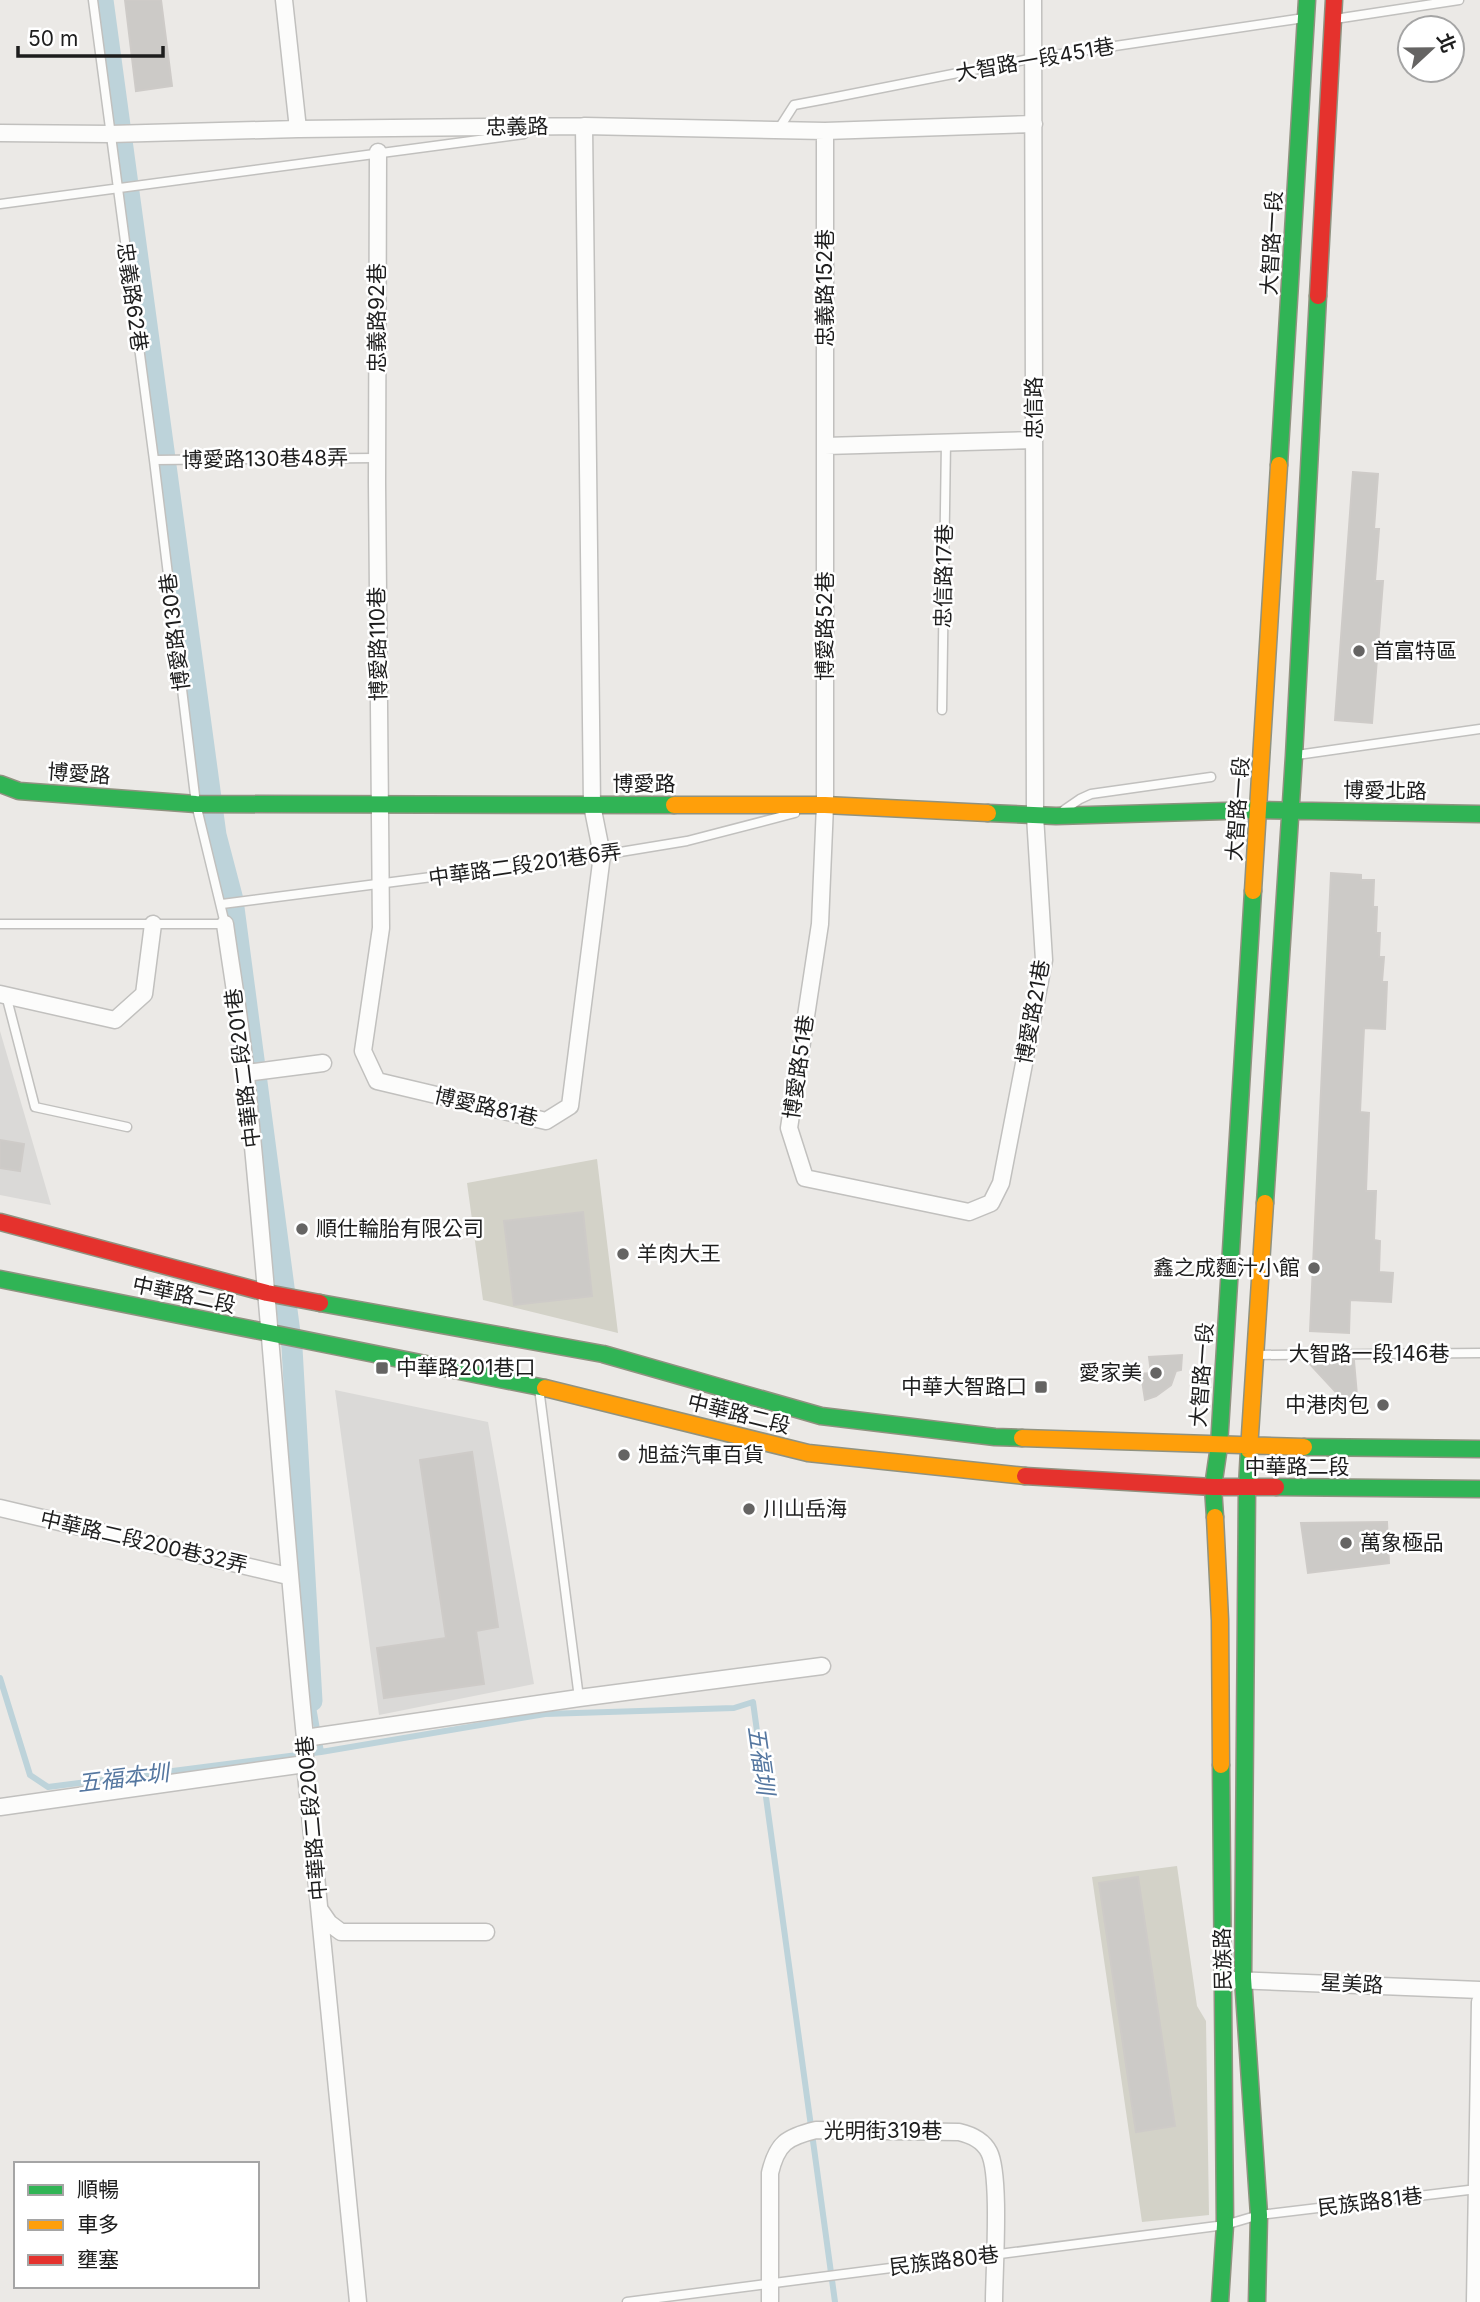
<svg xmlns="http://www.w3.org/2000/svg" width="1480" height="2302" viewBox="0 0 1480 2302" font-family="Inter,'Noto Sans TC',sans-serif">
  <style>
    .residential { fill: #dad9d7 }
    .construction { fill: #d3d2c8 }
    .lines { fill: none; stroke-linecap: round; stroke-linejoin: round }
    .stream { stroke: #bdd3da; stroke-width: 6 }
    .canal { stroke: #bdd3da; stroke-width: 21 }
    .building { fill: #cccac7; stroke: #cecbc8; stroke-width: 2 }
    .lane-casing { stroke: #c1c0be; stroke-width: 11 }
    .street-casing { stroke: #c1c0be; stroke-width: 19 }
    .fast-casing { stroke: #909280; stroke-width: 19 }
    .slow-casing { stroke: #909280; stroke-width: 19 }
    .jam-casing { stroke: #909280; stroke-width: 19 }
    .lane { stroke: #fcfcfb; stroke-width: 8 }
    .street { stroke: #fcfcfb; stroke-width: 16 }
    .fast { stroke: #30b455; stroke-width: 16 }
    .slow { stroke: #ff9f0a; stroke-width: 16 }
    .jam { stroke: #e5322d; stroke-width: 16 }
    .poi-dot { fill: #656463; stroke: #fff; stroke-width: 2.5 }
    .labels { text-anchor: middle; stroke-width: 5; stroke-linejoin: round; paint-order: stroke }
    .street-label { font-size: 21px; fill: #1d1d1d; stroke: #fff }
    .poi-label { font-size: 21px; fill: #1d1d1d; stroke: #fff; text-anchor: start }
    .water-label { font-size: 23px; font-style: italic; fill: #5577a0; stroke: #fff }
  </style>
  <rect width="100%" height="100%" fill="#ebe9e6"/>
  <path class="residential" d="M0 1031 51 1205 0 1195Z
    M335 1390 488 1422 534 1684 379 1715Z"/>
  <path class="construction" d="M597 1159 618 1333 483 1300 467 1183Z
    M1177 1866 1197 2006 1206 2021 1209 2215 1142 2222 1092 1877Z"/>
  <g class="lines">
    <path class="stream" d="M0 1678 30 1775 48 1787 321 1752
      M312 1701 321 1752 545 1714 734 1708 753 1702 835 2302"/>
    <path class="canal" d="M103 0 216 835 233 900 292 1348 312 1701"/>
  </g>
  <path class="building" d="M125 0H161L172 86 136 91Z
    M1353 472 1378 474 1374 529H1379L1375 581H1383L1372 723 1335 720Z
    M1331 873 1361 875V880H1374L1373 907H1377L1376 933H1380L1379 957H1384L1382 982H1387L1385 1029 1364 1028 1360 1112 1369 1113 1366 1191H1376L1374 1240 1380 1241 1379 1272 1393 1273 1391 1302 1350 1300 1349 1333 1310 1331Z
    M0 1140 24 1144 20 1171 0 1168Z
    M583 1212 592 1296 514 1305 504 1221Z
    M1182 1355 1181 1370 1176 1371 1171 1385 1156 1396 1145 1400 1141 1374 1151 1373 1149 1357Z
    M1307 1361H1354L1358 1407 1344 1401Z
    M472 1452 498 1627 476 1631 484 1684 384 1698 377 1648 446 1638 420 1460Z
    M1387 1522 1389 1563 1308 1573 1301 1523Z
    M1138 1877 1175 2126 1136 2132 1099 1883Z"/>
  <g class="lines">
    <g class="lane-casing">
      <path id="lane" d="M1335 19 1459 0
        M778 130 794 105 826 99 1034 58 1304 18
        M0 204 524 134
        M154 460 377 458
        M942 710 946 442
        M1297 755 1480 729
        M1064 810 1080 799 1091 794 1211 777
        M222 904 602 855 687 841 795 813
        M0 924H225L196 804 154 460 93 0
        M6 995 35 1107 127 1127
        M1257 1355 1480 1353
        M539 1388 579 1698
        M627 2302 1225 2225 1259 2215 1477 2189"/>
    </g>
    <g class="street-casing">
      <path id="street" d="M284 0 298 129
        M825 131V805L820 924 789 1128 805 1178 969 1212 991 1203 1001 1183 1044 960 1035 816 1033 0
        M0 133 110 134 298 129 584 126 825 131 1034 124
        M378 152 377 483 381 928 363 1051 377 1081 546 1121 570 1106 602 855 592 805 584 126
        M825 446 1034 440
        M225 924C232 974 241 1025 246 1076 269 1297 283 1518 305 1738V1764L358 2302
        M0 994 115 1020 144 994 153 924
        M246 1073 323 1063
        M0 1508 288 1576
        M305 1738 579 1698 822 1666
        M0 1807 305 1764
        M320 1910 329 1923 341 1932H486
        M1233 1980 1480 1990
        M770 2302V2173C777 2143 787 2137 816 2130L959 2132C972 2135 983 2140 989 2152 1001 2175 994 2271 994 2302
        M1475 2302 1480 2002"/>
    </g>
    <g class="fast-casing">
      <path id="fast" d="M1279 465 1307 0
        M0 784 19 791 196 804 674 805
        M988 813 1056 816 1259 810 1480 814
        M1265 1203 1294 756 1318 296
        M0 1279 545 1388
        M320 1303 603 1354 821 1416 995 1437 1022 1438
        M1304 1447 1480 1449
        M1249 1450 1247 1487 1243 1978 1259 2215 1257 2302
        M1276 1487 1480 1489
        M1215 1517 1213 1487 1219 1446 1253 891
        M1220 2302 1225 2225 1221 1765"/>
    </g>
    <g class="slow-casing">
      <path id="slow" d="M674 805H825L988 813
        M1253 891 1279 465
        M545 1388 808 1453 1025 1476
        M1022 1438 1304 1447
        M1249 1450 1265 1203
        M1215 1517 1220 1620 1221 1765"/>
    </g>
    <g class="jam-casing">
      <path id="jam" d="M1318 296 1334 0
        M0 1222 267 1293 320 1303
        M1025 1476 1213 1487H1276"/>
    </g>
    <use href="#lane" class="lane"/>
    <use href="#street" class="street"/>
    <use href="#fast" class="fast"/>
    <use href="#slow" class="slow"/>
    <use href="#jam" class="jam"/>
  </g>
  <g class="poi-dot">
    <circle cx="1359" cy="651" r="7"/>
    <circle cx="302" cy="1229" r="7"/>
    <circle cx="623" cy="1254" r="7"/>
    <circle cx="1314" cy="1268" r="7"/>
    <rect x="375" y="1361" width="14" height="14" rx="3.5"/>
    <circle cx="1156" cy="1373" r="7"/>
    <rect x="1034" y="1380" width="14" height="14" rx="3.5"/>
    <circle cx="1383" cy="1405" r="7"/>
    <circle cx="624" cy="1455" r="7"/>
    <circle cx="749" cy="1509" r="7"/>
    <circle cx="1346" cy="1543" r="7"/>
  </g>
  <g class="labels">
    <g class="street-label">
      <text transform="translate(1035 60) rotate(-10)" y="7">大智路一段451巷</text>
      <text transform="translate(517 127) rotate(-1)" y="7">忠義路</text>
      <text transform="translate(1272 243) rotate(-87)" y="7">大智路一段</text>
      <text transform="translate(825 288) rotate(-90)" y="7">忠義路152巷</text>
      <text transform="translate(132 297) rotate(82)" y="7">忠義路62巷</text>
      <text transform="translate(377 318) rotate(-90)" y="7">忠義路92巷</text>
      <text transform="translate(1034 408) rotate(-90)" y="7">忠信路</text>
      <text transform="translate(265 459) rotate(-1)" y="7">博愛路130巷48弄</text>
      <text transform="translate(944 576) rotate(-89)" y="7">忠信路17巷</text>
      <text transform="translate(825 626) rotate(-90)" y="7">博愛路52巷</text>
      <text transform="translate(175 632) rotate(-97)" y="7">博愛路130巷</text>
      <text transform="translate(378 644) rotate(-91)" y="7">博愛路110巷</text>
      <text transform="translate(79 774) rotate(4)" y="7">博愛路</text>
      <text x="644" y="791">博愛路</text>
      <text transform="translate(1385 791) rotate(1)" y="7">博愛北路</text>
      <text transform="translate(1238 809) rotate(-86)" y="7">大智路一段</text>
      <text transform="translate(525 865) rotate(-8)" y="7">中華路二段201巷6弄</text>
      <text transform="translate(1033 1012) rotate(-80)" y="7">博愛路21巷</text>
      <text transform="translate(799 1067) rotate(-82)" y="7">博愛路51巷</text>
      <text transform="translate(243 1068) rotate(-97)" y="7">中華路二段201巷</text>
      <text transform="translate(486 1107) rotate(13)" y="7">博愛路81巷</text>
      <text transform="translate(184 1295) rotate(12)" y="7">中華路二段</text>
      <text x="1369" y="1361">大智路一段146巷</text>
      <text transform="translate(1202 1375) rotate(-86)" y="7">大智路一段</text>
      <text transform="translate(739 1414) rotate(14)" y="7">中華路二段</text>
      <text x="1297" y="1474">中華路二段</text>
      <text transform="translate(144 1542) rotate(13)" y="7">中華路二段200巷32弄</text>
      <text transform="translate(312 1818) rotate(-95)" y="7">中華路二段200巷</text>
      <text transform="translate(1223 1959) rotate(-91)" y="7">民族路</text>
      <text transform="translate(1352 1984) rotate(3)" y="7">星美路</text>
      <text x="883" y="2138">光明街319巷</text>
      <text transform="translate(1370 2202) rotate(-7)" y="7">民族路81巷</text>
      <text transform="translate(944 2261) rotate(-7)" y="7">民族路80巷</text>
    </g>
    <g class="poi-label">
      <text x="1373" y="658">首富特區</text>
      <text x="316" y="1236">順仕輪胎有限公司</text>
      <text x="637" y="1261">羊肉大王</text>
      <text x="1300" y="1275" text-anchor="end">鑫之成麵汁小館</text>
      <text x="396" y="1375">中華路201巷口</text>
      <text x="1142" y="1380" text-anchor="end">愛家美</text>
      <text x="1027" y="1394" text-anchor="end">中華大智路口</text>
      <text x="1369" y="1412" text-anchor="end">中港肉包</text>
      <text x="638" y="1462">旭益汽車百貨</text>
      <text x="763" y="1516">川山岳海</text>
      <text x="1360" y="1550">萬象極品</text>
    </g>
    <g class="water-label">
      <text transform="translate(761 1760) rotate(82)" y="8">五福圳</text>
      <text transform="translate(123 1778) rotate(-7)" y="8">五福本圳</text>
    </g>
  </g>
  <rect x="14" y="2162" width="245" height="126" fill="#ffffff" stroke="#a5a5a5" stroke-width="2"/>
  <rect x="28" y="2185" width="35" height="10" fill="#30b455" stroke="#a5a5a5" stroke-width="2"/>
  <text x="77" y="2197" font-size="21" fill="#1d1d1d">順暢</text>
  <rect x="28" y="2220" width="35" height="10" fill="#ff9f0a" stroke="#a5a5a5" stroke-width="2"/>
  <text x="77" y="2232" font-size="21" fill="#1d1d1d">車多</text>
  <rect x="28" y="2255" width="35" height="10" fill="#e5322d" stroke="#a5a5a5" stroke-width="2"/>
  <text x="77" y="2267" font-size="21" fill="#1d1d1d">壅塞</text>
  <g transform="translate(1431 49) rotate(68)"><circle r="33" fill="#ffffff" stroke="#a5a5a5" stroke-width="2"/>
  <path d="M0-5L12 26L0 18L-12 26Z" fill="#656463"/>
  <text y="-10" font-size="19" font-weight="bold" text-anchor="middle" fill="#1d1d1d">北</text>
  </g>
  <path d="M18 46v10h145v-10" fill="none" stroke="#1d1d1d" stroke-width="3.5"/>
  <text x="28" y="46" font-size="21" fill="#1d1d1d" stroke="#ffffff" stroke-width="5" paint-order="stroke">50 m</text>
</svg>
